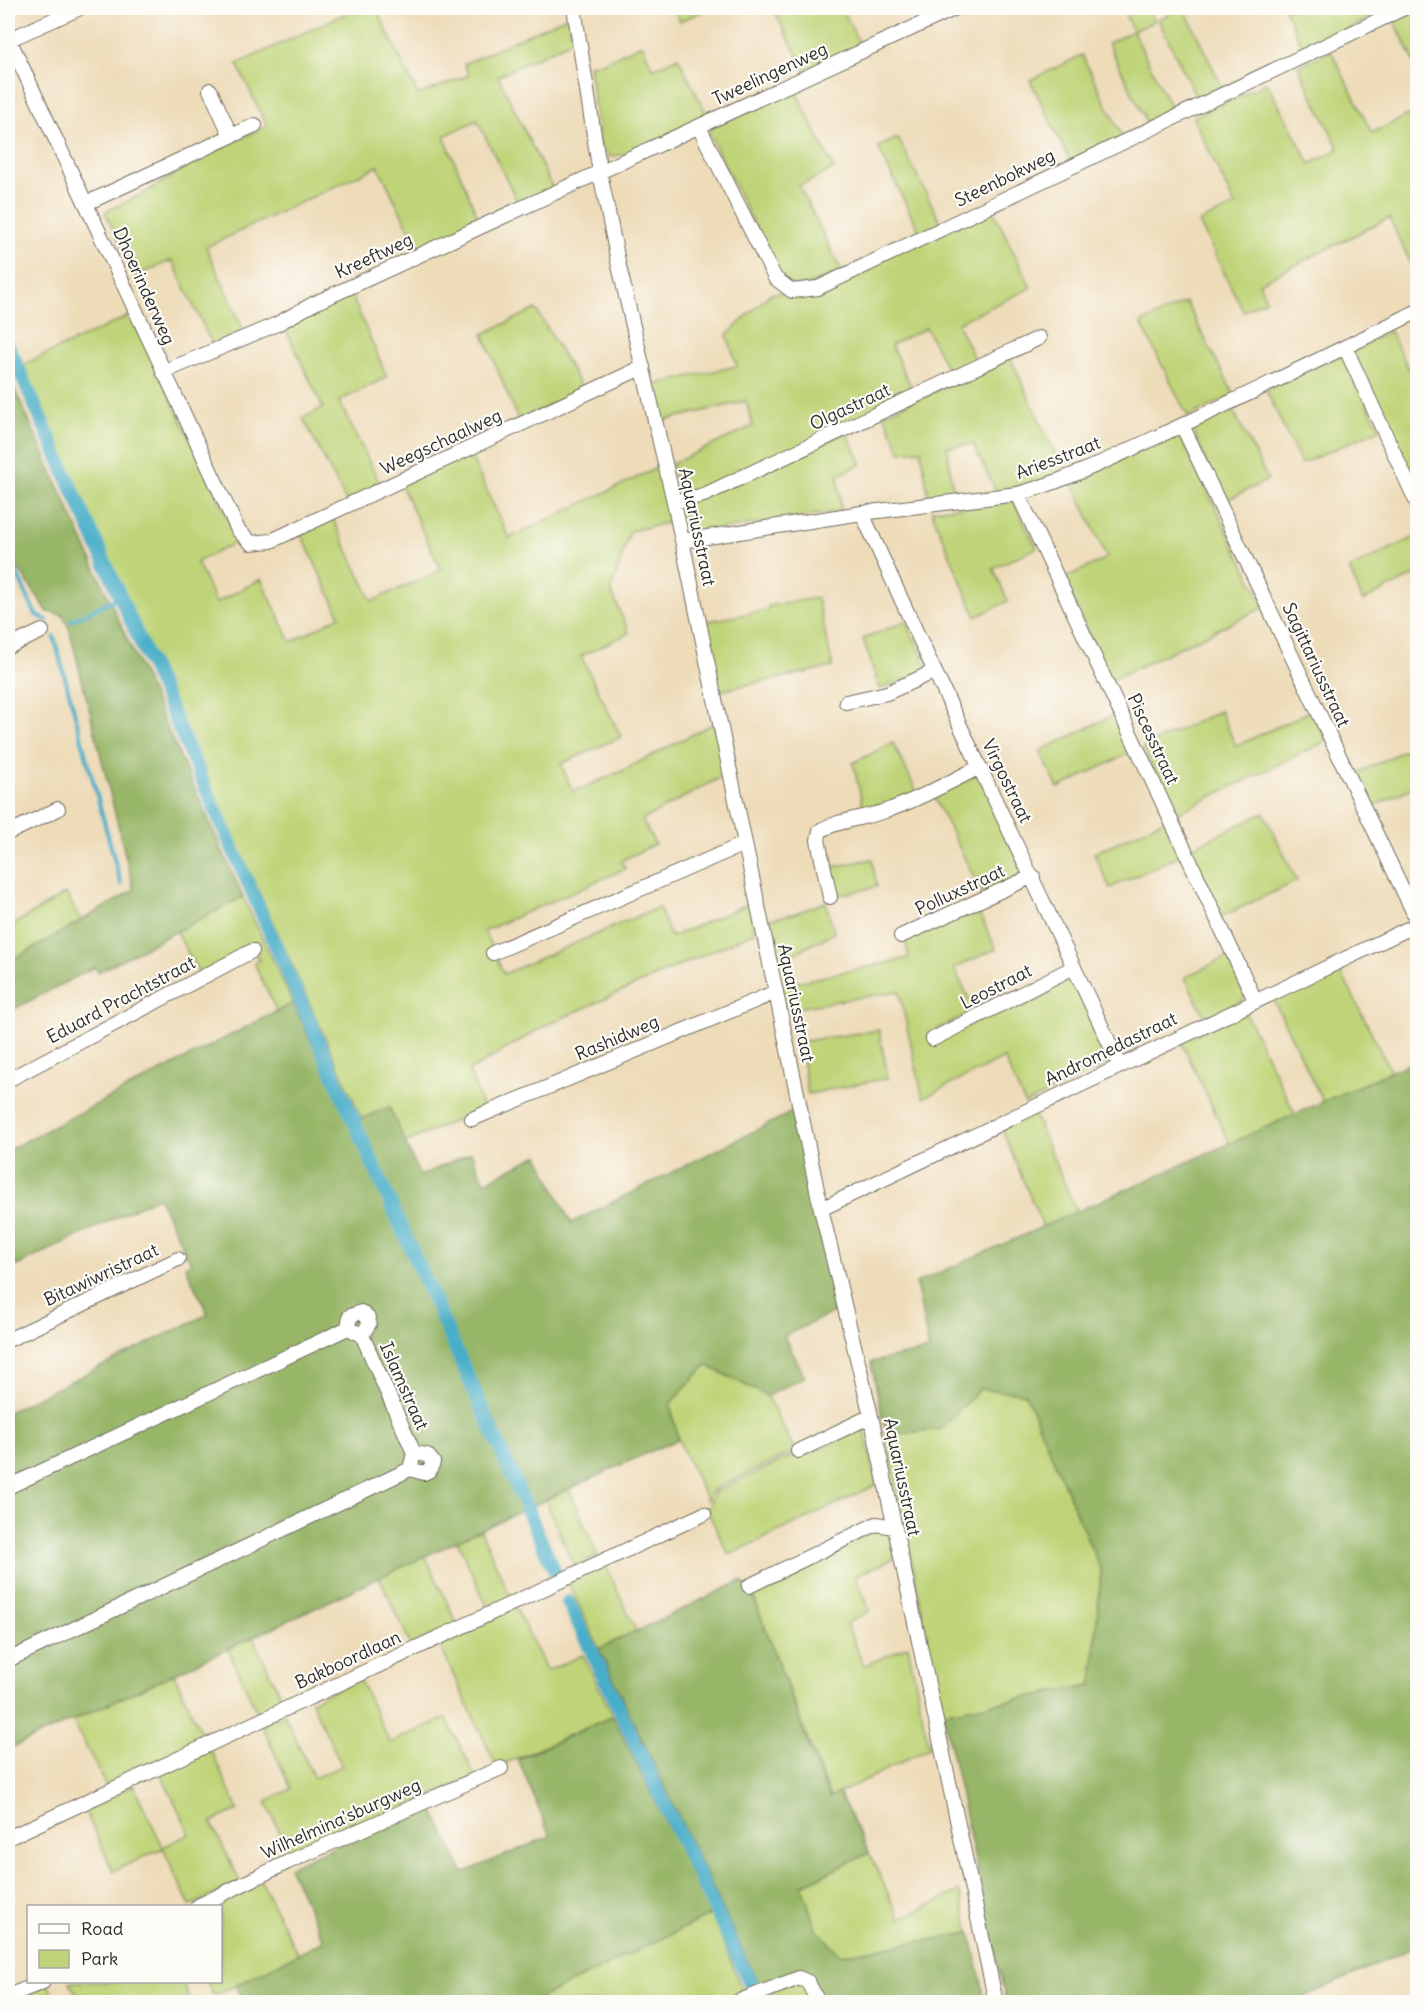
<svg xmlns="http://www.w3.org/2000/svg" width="1425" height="2010" viewBox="0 0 1425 2010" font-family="Delius,sans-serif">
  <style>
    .green { fill: #bfd478; stroke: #758052; stroke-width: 1.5 }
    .forest { fill: #97b668; stroke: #61704a; stroke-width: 1.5 }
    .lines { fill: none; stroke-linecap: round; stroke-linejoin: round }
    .stream { stroke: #4aaec9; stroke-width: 4 }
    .canal { stroke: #4aaec9; stroke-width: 14 }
    .minor-casing { stroke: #6f695d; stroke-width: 16 }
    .minor { stroke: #fff; stroke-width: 14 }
    .labels { text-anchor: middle; stroke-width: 4.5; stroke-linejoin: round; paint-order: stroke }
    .street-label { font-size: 18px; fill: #2b2b2b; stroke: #fdfcf7 }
  </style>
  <rect width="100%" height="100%" fill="#fdfcf7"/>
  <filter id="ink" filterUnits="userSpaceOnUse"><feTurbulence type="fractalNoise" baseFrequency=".0167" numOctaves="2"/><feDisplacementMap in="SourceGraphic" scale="12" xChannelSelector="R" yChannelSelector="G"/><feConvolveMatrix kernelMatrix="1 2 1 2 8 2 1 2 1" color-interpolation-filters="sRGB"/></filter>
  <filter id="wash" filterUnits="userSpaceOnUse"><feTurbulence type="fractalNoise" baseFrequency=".008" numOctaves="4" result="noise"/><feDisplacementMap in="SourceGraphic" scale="24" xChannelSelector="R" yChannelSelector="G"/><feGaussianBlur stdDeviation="1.35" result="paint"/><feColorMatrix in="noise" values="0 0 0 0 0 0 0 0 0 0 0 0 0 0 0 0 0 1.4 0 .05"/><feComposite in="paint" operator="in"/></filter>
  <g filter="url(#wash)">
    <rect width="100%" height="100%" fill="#eedcb9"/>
    <path class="green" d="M357 8H376L418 95 469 75 464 64 568 16 573 40 498 76 553 189 519 205 477 120 444 136 480 222 420 251 378 166 206 247 244 331 213 346 172 260 136 276 105 212 145 193 197 160 267 126 237 64Z
      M673 8H710L680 21Z
      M773 8H842L860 45 805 71Z
      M1122 8H1148L1155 21 1133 31 1174 114 1149 127 1108 43 1133 31Z
      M1184 8 1225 93 1200 105 1158 19Z
      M1284 8H1379L1378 13 1306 54Z
      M1417 9V67L1394 20Z
      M642 44 653 69 678 57 708 117 623 155 609 156 600 145 589 65 602 63Z
      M1331 51 1372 133 1417 111V276L1389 218 1259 283 1266 300 1243 311 1199 222 1235 206 1193 117 1267 83 1310 164 1339 149 1298 66Z
      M1082 55 1124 140 1072 165 1030 80Z
      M795 90 834 169 799 186 842 272 816 284 794 286 778 274 709 133 712 126Z
      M898 138 941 223 920 233 878 147Z
      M993 210 1031 288 957 323 977 364 951 377 926 328 891 345 914 393 703 491 678 496 672 464 753 426 746 401 661 421 652 385 737 366 727 335 770 294 789 292Z
      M350 292 387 377 339 401 381 486 347 503 303 418 323 408 284 326Z
      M1186 302 1234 395 1188 417 1141 323Z
      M536 309 583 390 518 420 483 334Z
      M131 315 239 541 197 562 216 603 261 579 291 642 340 616 300 532 332 517 372 601 441 570 401 485 469 453 509 538 661 466 672 522 630 531 611 591 629 633 581 656 621 737 561 764 573 792 622 771 714 723 725 775 642 820 655 844 621 861 625 869 484 931 504 974 659 907 671 937 750 903 755 932 546 1025 469 1071 483 1108 405 1143 389 1107 362 1119 20 366Z
      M1390 331 1417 387V489L1354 353 1355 349Z
      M1339 356 1343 357 1380 429 1301 464 1266 390Z
      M1010 357 1064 473 1032 485 996 492 973 444 947 447 954 497 929 500 921 450 901 452 884 414Z
      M1231 406 1268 480 1223 502 1192 428Z
      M846 432 862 464 838 475 841 511 694 533 685 524 681 505Z
      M1175 434H1179L1265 607 1111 680 1063 579 1107 558 1072 481Z
      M1013 501 1037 548 993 568 1008 601 976 617 931 510Z
      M1417 536V574L1363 601 1349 569Z
      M817 598 833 667 718 691 703 622 768 610V606Z
      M906 621 927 666V671L880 689 863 639Z
      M1313 710 1327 741 1175 814 1143 747 1220 711 1236 746Z
      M1116 714 1134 751 1058 788 1040 751Z
      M893 743 918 794 865 815 853 763Z
      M1417 744V785L1370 808 1354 775Z
      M979 774 1026 874 983 895 932 793Z
      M1264 813 1297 881 1223 916 1190 848Z
      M1166 819 1183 854 1110 888 1094 853Z
      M872 859 877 887 834 896 828 868Z
      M66 893 81 921 8 963V928Z
      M243 897 293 1003 277 1012 254 963 259 960 252 946 200 975 176 931Z
      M826 902 834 933 776 963 766 920 793 914Z
      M975 905 996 949 954 968 975 1011 929 1033 933 1043 1070 975 1076 979 1107 1046 1108 1057 1104 1066 1025 1104 1004 1058 923 1098 899 991 784 1010 779 986 909 958 905 939Z
      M1229 956 1246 995 1242 1001 1205 1018 1185 977Z
      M1338 966 1391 1072 1323 1102 1272 997Z
      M1245 1012 1295 1114 1230 1144 1181 1041Z
      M879 1030 888 1078 808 1094 799 1042Z
      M1032 1110 1077 1212 1043 1227 1000 1125Z
      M706 1365 767 1396 795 1451 712 1490 707 1501 678 1439 670 1404Z
      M980 1389 1025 1393 1101 1571 1092 1685 943 1713 886 1435 941 1429Z
      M861 1429 865 1432 876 1485 729 1555 707 1510 715 1492 796 1454 799 1458Z
      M569 1489 598 1556 574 1567 545 1499Z
      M480 1529 511 1598 488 1608 457 1540Z
      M876 1530 889 1531 895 1558 855 1576 870 1611 846 1623 864 1666 908 1646 929 1748 830 1798 752 1593Z
      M425 1555 457 1624 411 1645 379 1577Z
      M605 1564 636 1631 599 1649 568 1582Z
      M515 1606 547 1671 583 1655 613 1716 497 1767 438 1642Z
      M253 1637 284 1704 259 1716 228 1649Z
      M174 1674 205 1741 107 1788 73 1720Z
      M359 1678 390 1743 446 1718 475 1776 291 1858 266 1801 291 1789 262 1725 285 1715 314 1778 342 1766 311 1701Z
      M211 1750 238 1810 211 1822 240 1882 190 1906 163 1848 113 1871 84 1808 133 1785 163 1847 190 1834 160 1772Z
      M869 1853 900 1919 959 1891 970 1933 840 1955 815 1927 801 1886Z
      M261 1881 298 1955 214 1996 207 1982H220V1906H208Z
      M712 1914 744 1995 728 2002H532Z
      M798 1980 816 2002H765L763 1994Z
      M70 1982H182L189 1998 179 2002H80Z
      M48 1984 56 2002H8Z"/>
    <path class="forest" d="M8 374 243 897 98 972 95 967 8 1012V963L134 890 70 631 63 615 48 612 16 565 8 539Z
      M293 1003 350 1124 389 1107 420 1176 471 1153 485 1182 538 1155 571 1223 794 1111 838 1310 784 1336 805 1377 767 1396 706 1365 670 1404 678 1439C453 1540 233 1650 8 1749V1412L208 1314 185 1266 191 1263 158 1197 8 1270V1150Z
      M1417 1060V1946L1293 2002H1006L943 1713 1092 1685 1101 1571 1025 1393 980 1389 941 1429 886 1435 871 1362 929 1350 916 1283Z
      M741 1581 752 1593 829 1798 839 1793 869 1853 802 1885 815 1927 840 1955 970 1933 983 1989V2002H820L810 1980 762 1987 757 1981 599 1649Z
      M613 1716 712 1914 532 2002H244L236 1985 324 1941 289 1867 430 1803 463 1873 550 1836 518 1759Z"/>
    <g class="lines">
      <path class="stream" d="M8 554 36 615 47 620
        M70 621 119 597
        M54 637 121 884"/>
      <path class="canal" d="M8 345 555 1572
        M568 1602 759 2002"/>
    </g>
  </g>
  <g filter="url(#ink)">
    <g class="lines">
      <g class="minor-casing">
        <path id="minor" d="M574 8 600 173 619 266 674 502 821 1209 871 1416 995 1998 993 2002
          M8 37 238 530 251 543 271 541 643 367
          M8 40 80 8
          M210 90 231 136
          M699 127 775 278 792 291 818 288 1404 8
          M87 203 255 125
          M1345 347 1418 505
          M163 372 277 324 313 304 956 8
          M1182 425 1418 922
          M1018 494 1255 1000
          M674 502 704 495 1039 338
          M862 513C945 698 1034 880 1119 1064
          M682 541 862 513 1018 494C1078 477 1134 447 1191 421 1267 385 1342 349 1418 311
          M8 647 42 631
          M846 702 887 693 933 672
          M8 833 58 809
          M830 897 818 840 820 831C833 821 872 817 891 809 922 798 951 781 980 767
          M901 936 1033 876
          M493 953 744 844
          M933 1039 1074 967
          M8 1080 252 951
          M472 1119 776 992
          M821 1209 1418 924
          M348 1328 350 1316 361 1312 368 1318 369 1324 362 1335
          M8 1340 178 1259
          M798 1451 871 1416
          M410 1469 424 1473 430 1470 433 1462 427 1455 414 1453
          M8 1487 348 1328 362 1335 414 1453 410 1469 406 1471 8 1660
          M749 1586 876 1524 894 1527
          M8 1838 704 1514
          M198 1906 288 1862 501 1768
          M8 1996 43 1982
          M737 2002 799 1978 808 1982 818 2002"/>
      </g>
      <use href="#minor" class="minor"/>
    </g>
  </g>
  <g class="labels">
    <g class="street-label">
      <text transform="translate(770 74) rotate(-25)" y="6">Tweelingenweg</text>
      <text transform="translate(1005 178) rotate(-26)" y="6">Steenbokweg</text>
      <text transform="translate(374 256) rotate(-25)" y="6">Kreeftweg</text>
      <text transform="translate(144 286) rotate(66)" y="6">Dhoerinderweg</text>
      <text transform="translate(850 407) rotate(-25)" y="6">Olgastraat</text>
      <text transform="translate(441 442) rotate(-25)" y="6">Weegschaalweg</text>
      <text transform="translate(1058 458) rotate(-21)" y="6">Ariesstraat</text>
      <text transform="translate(697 527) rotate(78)" y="6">Aquariusstraat</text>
      <text transform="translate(1316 665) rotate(65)" y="6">Sagittariusstraat</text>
      <text transform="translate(1153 739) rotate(65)" y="6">Piscesstraat</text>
      <text transform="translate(1007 781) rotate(64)" y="6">Virgostraat</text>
      <text transform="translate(960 890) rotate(-25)" y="6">Polluxstraat</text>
      <text transform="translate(996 987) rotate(-27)" y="6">Leostraat</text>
      <text transform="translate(121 1000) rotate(-28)" y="6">Eduard Prachtstraat</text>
      <text transform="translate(796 1003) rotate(78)" y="6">Aquariusstraat</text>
      <text transform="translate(617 1038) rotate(-23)" y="6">Rashidweg</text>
      <text transform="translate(1111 1049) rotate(-26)" y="6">Andromedastraat</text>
      <text transform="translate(101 1275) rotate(-25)" y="6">Bitawiwristraat</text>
      <text transform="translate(404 1386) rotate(66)" y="6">Islamstraat</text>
      <text transform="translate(902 1477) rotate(78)" y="6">Aquariusstraat</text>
      <text transform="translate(348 1660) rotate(-25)" y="6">Bakboordlaan</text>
      <text transform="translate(341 1819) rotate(-24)" y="6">Wilhelmina'sburgweg</text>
    </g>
  </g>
  <rect width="1425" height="2010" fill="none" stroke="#fdfcf7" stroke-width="30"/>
  <rect x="27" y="1905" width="195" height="78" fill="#fdfcf7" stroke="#a9a8a5" stroke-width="1.5"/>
  <rect x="39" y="1924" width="30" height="9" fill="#ffffff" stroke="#a9a8a5" stroke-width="1.5"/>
  <text x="81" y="1935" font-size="18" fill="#2b2b2b">Road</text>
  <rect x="39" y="1950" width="30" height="18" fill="#bfd478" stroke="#a9a8a5" stroke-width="1.5"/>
  <text x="81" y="1965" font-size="18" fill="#2b2b2b">Park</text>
</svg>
